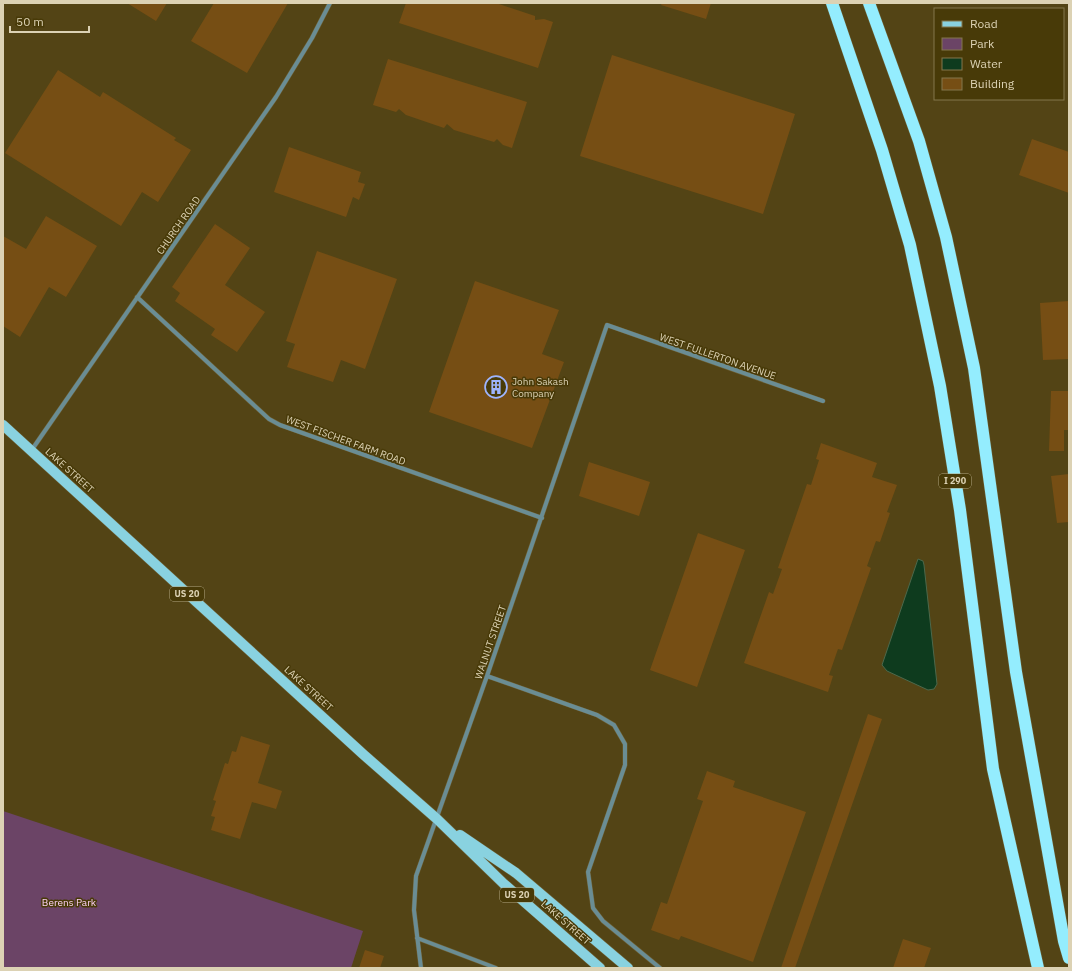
<svg xmlns="http://www.w3.org/2000/svg" width="1072" height="971" viewBox="0 0 1072 971" font-family="'IBM Plex Sans',sans-serif">
  <style>
    .green { fill: #6b4466 }
    .water { fill: #0e3b1e; stroke: #4c684b }
    .building { fill: #764e14 }
    .lines { fill: none; stroke-linecap: round; stroke-linejoin: round }
    .street-casing { stroke: #6e6035; stroke-width: 5 }
    .primary-casing { stroke: #6e6035; stroke-width: 11 }
    .highway-casing { stroke: #6e6035; stroke-width: 13 }
    .street { stroke: #6a8d94; stroke-width: 4 }
    .primary { stroke: #89d2e0; stroke-width: 10 }
    .highway { stroke: #94edfe; stroke-width: 12 }
    .labels { text-anchor: middle; stroke-width: 3; stroke-linejoin: round; paint-order: stroke }
    .shield { fill: #483a08; stroke: #b0a480; stroke-width: 1 }
    .shield-label { font-size: 9px; font-weight: bold; fill: #dcd2b4 }
    .street-label { font-size: 10px; fill: #dcd2b4; stroke: #483a08 }
    .poi-label { font-size: 10px; fill: #dcd2b4; stroke: #483a08; text-anchor: start }
    .park-label { font-size: 10px; fill: #fdd0f6; stroke: #483a08 }
  </style>
  <rect width="100%" height="100%" fill="#534415"/>
  <path class="green" d="M3 811 363 931 351 968H3Z"/>
  <path class="water" d="M918 559 923 561 924 565 937 684 934 689 928 690 887 671 882 665Z"/>
  <path class="building" d="M127 3H167L156 21Z
    M214 3H288L247 73 191 41Z
    M406 3H496L535 16V20L544 19 553 22 538 68 399 23Z
    M662 3H711L706 19 661 5Z
    M612 55 795 114 763 214 580 156Z
    M388 59 527 102 512 148 503 145 497 139 494 142 454 130 447 124 444 128 406 115 399 109 396 112 373 105Z
    M58 70 100 97 103 92 176 138 174 140 191 150 158 202 142 192 121 226 5 153Z
    M1032 139 1069 152V193L1019 175Z
    M289 147 361 172 358 182 365 184 359 200 353 197 346 217 274 192Z
    M46 216 97 246 66 297 49 287 20 337 3 326V236L26 249Z
    M215 224 250 248 225 285 265 312 237 352 211 335 215 329 175 301 180 293 172 287Z
    M317 251 397 279 365 369 341 360 333 382 287 367 295 344 286 341Z
    M475 281 559 310 542 354 564 362 532 448 429 412Z
    M1069 301V359L1043 360 1040 303Z
    M1051 391H1069V430H1064V451H1049Z
    M821 443 877 463 872 477 897 485 887 512 890 513 880 542 876 541 867 566 871 568 842 650 838 649 829 675 833 676 828 692 744 663 769 592 773 594 782 569 778 568 807 484 811 485 819 460 816 459Z
    M589 462 650 482 639 516 579 496Z
    M1069 474V522L1057 523 1051 476Z
    M698 533 745 550 697 687 650 670Z
    M868 714 882 719 795 968H781Z
    M241 736 270 745 258 783 282 791 276 809 252 802 240 839 211 830 215 817 211 816 216 801 213 800 225 763 228 764 232 751 236 752Z
    M707 771 735 781 733 787 806 812 753 962 681 936 679 940 651 930 661 902 667 904 703 801 697 799Z
    M903 939 931 948 924 968H893Z
    M365 950 384 956 380 968H359Z"/>
  <g class="lines">
    <g class="street-casing">
      <path id="street" d="M137 297 269 419 280 425 542 518
        M31 451 276 97 312 38 330 3
        M487 676 597 715 614 725 625 744V765L588 872 593 908 603 921 660 968
        M417 938 496 968
        M421 968 414 910 416 876 487 676 607 325 823 401"/>
    </g>
    <g class="primary-casing">
      <path id="primary" d="M3 425 364 755 437 819 504 884 600 968
        M460 835 516 873 628 968"/>
    </g>
    <g class="highway-casing">
      <path id="highway" d="M832 3 882 150 910 245 940 386 960 510 993 769 1038 968
        M869 3 919 141 946 237 974 368 1016 672 1064 941 1069 958"/>
    </g>
    <use href="#street" class="street"/>
    <use href="#primary" class="primary"/>
    <use href="#highway" class="highway"/>
  </g>
  <defs>
    <g id="building-ring" transform="scale(1.15)"><circle r="9.5" fill="#483a08" stroke="#9eb4fd" stroke-width="1.5"/><path d="M-4-6H4V6H1V3H-1V6H-4ZM-2.5-4.3h1.7v1.8h-1.7ZM.8-4.3h1.7v1.8H.8ZM-2.5-1h1.7V.8h-1.7ZM.8-1h1.7V.8H.8Z" fill="#9eb4fd"/></g>
  </defs>
  <g fill-rule="evenodd">
    <use href="#building-ring" x="496" y="387"/>
  </g>
  <g class="labels">
    <g class="shield">
      <rect x="939" y="474" width="32" height="14" rx="3"/>
      <rect x="170" y="587" width="34" height="14" rx="3"/>
      <rect x="500" y="888" width="34" height="14" rx="3"/>
    </g>
    <g class="shield-label">
      <text x="955" y="484">I 290</text>
      <text x="187" y="597">US 20</text>
      <text x="517" y="898">US 20</text>
    </g>
    <g class="street-label">
      <text transform="translate(178 225) rotate(-55)" y="4">CHURCH ROAD</text>
      <text transform="translate(718 356) rotate(19)" y="4">WEST FULLERTON AVENUE</text>
      <text transform="translate(346 440) rotate(20)" y="4">WEST FISCHER FARM ROAD</text>
      <text transform="translate(70 470) rotate(42)" y="4">LAKE STREET</text>
      <text transform="translate(490 642) rotate(-71)" y="4">WALNUT STREET</text>
      <text transform="translate(309 688) rotate(42)" y="4">LAKE STREET</text>
      <text transform="translate(566 922) rotate(41)" y="4">LAKE STREET</text>
    </g>
    <g class="poi-label">
      <text x="512" y="385">John Sakash<tspan x="512" dy="12">Company</tspan></text>
    </g>
    <g class="park-label">
      <text x="69" y="906">Berens Park</text>
    </g>
  </g>
  <rect width="1072" height="971" fill="none" stroke="#dcd2b4" stroke-width="8"/>
  <rect x="934" y="8" width="130" height="92" fill="#483a08" stroke="#83774d"/>
  <rect x="942" y="21" width="20" height="6" fill="#89d2e0" stroke="#83774d"/>
  <text x="970" y="28" font-size="12" fill="#dcd2b4">Road</text>
  <rect x="942" y="38" width="20" height="12" fill="#6b4466" stroke="#83774d"/>
  <text x="970" y="48" font-size="12" fill="#dcd2b4">Park</text>
  <rect x="942" y="58" width="20" height="12" fill="#0e3b1e" stroke="#83774d"/>
  <text x="970" y="68" font-size="12" fill="#dcd2b4">Water</text>
  <rect x="942" y="78" width="20" height="12" fill="#764e14" stroke="#83774d"/>
  <text x="970" y="88" font-size="12" fill="#dcd2b4">Building</text>
  <path d="M10 26v6h79v-6" fill="none" stroke="#dcd2b4" stroke-width="2"/>
  <text x="16" y="26" font-size="12" fill="#dcd2b4" stroke="#483a08" stroke-width="3" paint-order="stroke">50 m</text>
</svg>
